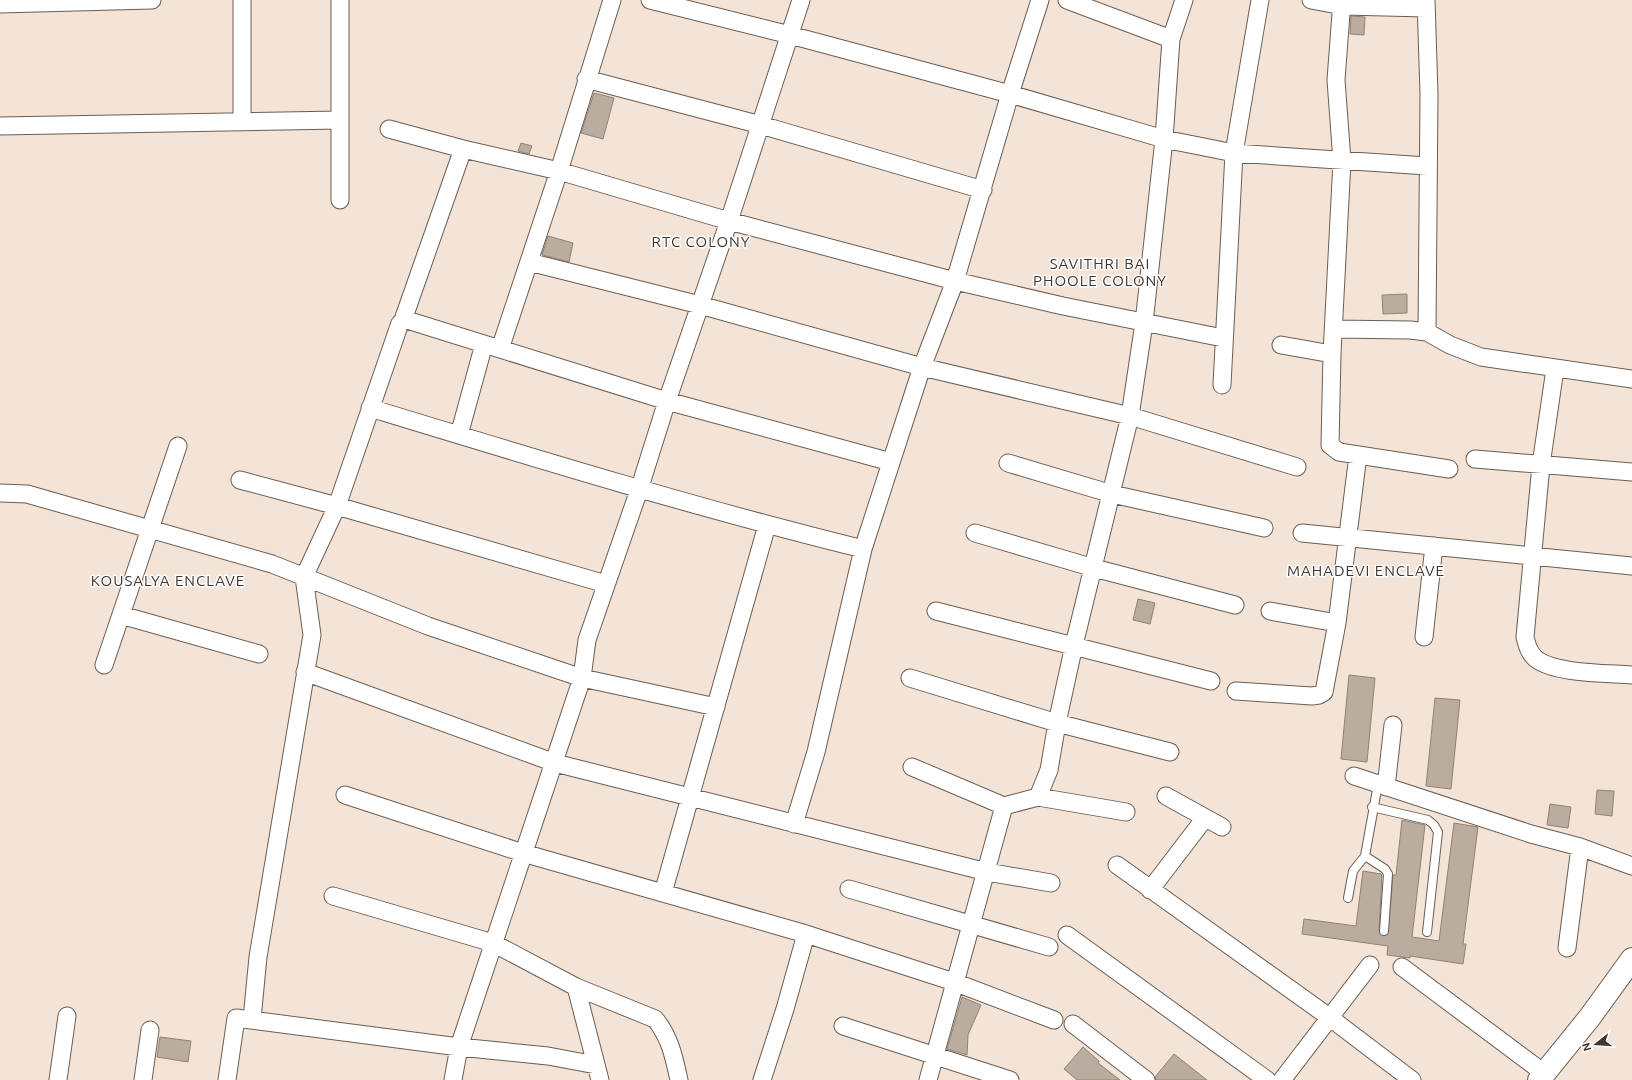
<svg xmlns="http://www.w3.org/2000/svg" width="1632" height="1080" viewBox="0 0 1632 1080" font-family="Ubuntu,sans-serif">
  <style>
    .building { fill: #bbaca0; stroke: #908276 }
    .lines { fill: none; stroke-linecap: round; stroke-linejoin: round }
    .lane-casing { stroke: #6b5d52; stroke-width: 10 }
    .street-casing { stroke: #6b5d52; stroke-width: 19 }
    .secondary-casing { stroke: #6b5d52; stroke-width: 24 }
    .lane { stroke: #fff; stroke-width: 8 }
    .street { stroke: #fff; stroke-width: 17 }
    .secondary { stroke: #fff; stroke-width: 22 }
    .labels { text-anchor: middle; stroke-width: 3; stroke-linejoin: round; paint-order: stroke }
    .neighbourhood-label { font-size: 15px; letter-spacing: 1px; fill: #3d3631; stroke: #fff }
  </style>
  <rect width="100%" height="100%" fill="#f4e4d7"/>
  <path class="building" d="M1351 16 1365 17 1364 35 1350 34Z
    M594 93 614 98 603 139 581 133Z
    M521 143 532 146 529 154 518 151Z
    M548 236 573 243 569 262 542 255Z
    M1407 294V313L1383 314 1382 295Z
    M1138 599 1155 603 1150 624 1133 620Z
    M1349 675 1375 678 1367 762 1341 759Z
    M1435 698 1460 700 1451 789 1426 786Z
    M1597 790 1614 791 1612 816 1595 814Z
    M1550 804 1571 807 1568 828 1547 825Z
    M1402 820 1425 825 1412 937 1439 941 1454 823 1478 827 1463 944H1466L1463 964 1410 956V958L1387 955 1388 946 1302 934 1304 919 1356 926 1363 871 1381 874 1382 875 1379 931 1383 936 1388 934 1393 875H1396Z
    M962 997 981 1005 968 1035 967 1055 947 1049Z
    M160 1037 191 1041 188 1062 157 1057Z
    M1083 1047 1099 1061 1098 1063 1120 1080H1077L1064 1069Z
    M1174 1054 1207 1080H1156L1155 1077Z"/>
  <g class="lines">
    <g class="lane-casing">
      <path id="lane" d="M1372 807 1428 820 1434 825 1438 832 1427 932
        M1365 856 1385 869 1388 874 1384 931
        M1348 898 1353 871 1365 856 1378 784"/>
    </g>
    <g class="street-casing">
      <path id="street" d="M242 0V121
        M650 0 790 35 1010 94 1164 139 1234 153 1222 385
        M1067 0 1171 39
        M1260 0 1234 153 1427 166
        M1311 0 1343 6 1426 8
        M1342 0 1336 80 1342 161 1332 354 1330 445 1339 452 1449 469
        M1426 0 1429 94 1427 332
        M0 4 152 0
        M586 79 761 125 983 190
        M0 126 340 120
        M389 129 463 149
        M340 200V0
        M529 262 700 305 922 367 1130 416 1297 467
        M403 320 463 149 559 171 729 221 955 281 1063 306 1223 338
        M1335 329 1410 330 1427 332 1450 345 1481 357 1632 379
        M1281 345 1332 354
        M500 349 559 171 612 0
        M1555 369 1541 465 1525 637C1527 645 1529 653 1536 659 1556 674 1606 673 1632 675
        M370 408C534 458 697 508 863 549
        M459 435 484 344
        M1475 459 1632 472
        M1008 463 1112 494 1264 528
        M240 480 337 506 606 584
        M0 493 27 494 272 564 428 626 582 678 716 707
        M975 533 1094 568 1235 605
        M1302 533 1632 566
        M936 611 1211 681
        M1270 611 1337 623
        M121 615 259 654
        M1424 637 1434 546
        M104 665 178 446
        M305 672 555 763 987 872 1051 883
        M910 678 1057 723 1170 752
        M1236 691 1312 696 1319 695 1324 692 1337 623 1358 455
        M912 767 1004 806 1038 797 1049 770 1057 723 1074 645 1130 416 1144 323 1164 139 1171 39 1184 0
        M1354 776 1531 834 1580 847 1632 866
        M1386 787 1393 725
        M345 795 523 853 806 934 954 982 1054 1020
        M1166 796 1222 827
        M1038 797 1126 812
        M794 824 816 752 863 549 922 367 955 281 1010 94 1040 0
        M1117 865 1329 1017 1412 1080
        M849 889 1049 947
        M1150 890 1205 818
        M663 893 767 525
        M333 896 493 943 576 987 655 1019C670 1037 674 1057 679 1080
        M1067 935 1267 1080
        M1567 948 1580 847
        M1402 967 1544 1073
        M576 987 600 1080
        M252 1019 258 957 312 635 304 577 337 506 400 323 407 320 667 401 891 462
        M1073 1024 1146 1080
        M843 1026 1010 1080
        M58 1080 67 1016
        M143 1080 150 1030
        M227 1080 236 1018 459 1047 548 1056 596 1065
        M453 1080 459 1047 582 678 587 640 639 490 667 401 729 221 801 0
        M762 1080 785 1009 806 934
        M928 1080 1004 806
        M1282 1080 1370 965"/>
    </g>
    <g class="secondary-casing">
      <path id="secondary" d="M1539 1080 1590 1017 1632 959"/>
    </g>
    <use href="#lane" class="lane"/>
    <use href="#street" class="street"/>
    <use href="#secondary" class="secondary"/>
  </g>
  <g class="labels">
    <g class="neighbourhood-label">
      <text x="701" y="247">RTC COLONY</text>
      <text x="1100" y="269">SAVITHRI BAI<tspan x="1100" dy="17">PHOOLE COLONY</tspan></text>
      <text x="1366" y="576">MAHADEVI ENCLAVE</text>
      <text x="168" y="586">KOUSALYA ENCLAVE</text>
    </g>
  </g>
  <g transform="translate(1596 1044) rotate(253)" stroke="#ffffff" stroke-width="3" paint-order="stroke">
  <path d="M0-3L7 15L0 10L-7 15Z" fill="#3d3631"/>
  <text y="-6" font-size="11" font-weight="bold" text-anchor="middle" fill="#3d3631">N</text>
  </g>
</svg>
